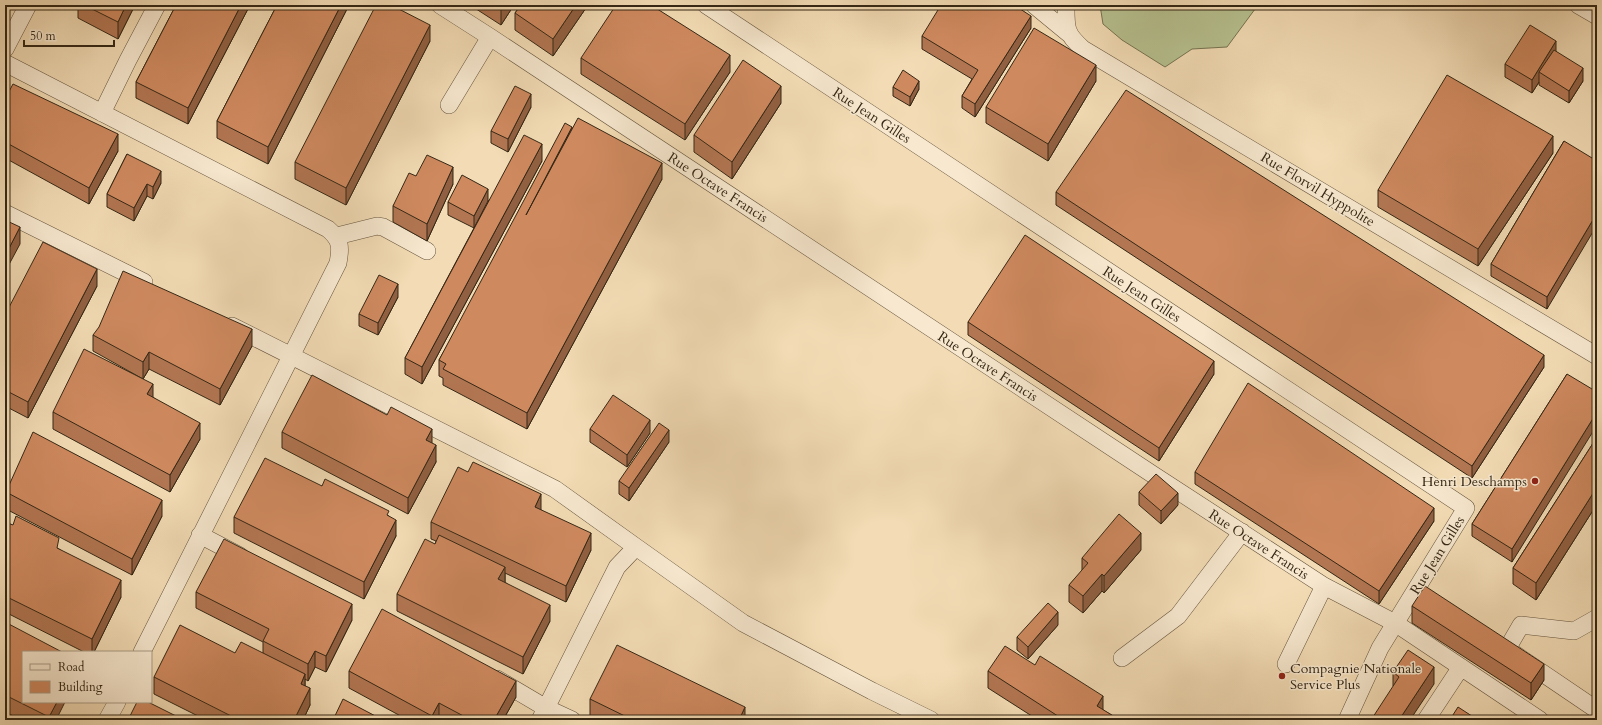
<svg xmlns="http://www.w3.org/2000/svg" width="1602" height="725" viewBox="0 0 1602 725" font-family="Cardo,serif">
  <style>
    .grass { fill: #b7c190; stroke: #767452 }
    .lines { fill: none; stroke-linecap: round; stroke-linejoin: round }
    .minor-casing { stroke: #64543d; stroke-width: 18 }
    .minor { stroke: #f7e8cf; stroke-width: 17 }
    .wall { fill: #b27652; stroke: #342715 }
    .shaded-wall { fill: #916042; stroke: #342715 }
    .building { fill: #cf895f; stroke: #342715 }
    .poi-dot { fill: #8f2418; stroke: #f7e8cf; stroke-width: 1.5 }
    .labels { text-anchor: middle; stroke-width: 3; stroke-linejoin: round; paint-order: stroke }
    .street-label { font-size: 14px; fill: #342715; stroke: #f7e8cf }
    .poi-label { font-size: 14px; fill: #342715; stroke: #f7e8cf; text-anchor: end }
  </style>
  <rect width="100%" height="100%" fill="#f3dcb5"/>
  <filter id="stains"><feTurbulence type="fractalNoise" baseFrequency=".005" numOctaves="4"/><feColorMatrix values="0 0 0 0 .2 0 0 0 0 .09 0 0 0 0 .02 0 0 0 .5 -.17"/></filter>
  <radialGradient id="worn" r=".72"><stop offset=".6" stop-color="#630" stop-opacity="0"/><stop offset="1" stop-color="#630" stop-opacity=".3"/></radialGradient>
  <path class="grass" d="M1100 5H1258L1227 47 1192 49 1165 67 1122 40 1103 24Z"/>
  <g class="lines">
    <g class="minor-casing">
      <path id="minor" d="M440 5 490 37 1152 474 1324 586 1395 623 1540 720
        M706 5 1466 508 1380 648 1347 720
        M1034 5 1068 33
        M1066 5C1066 28 1065 33 1083 49L1597 356
        M1578 5 1597 16
        M5 49 28 5
        M5 63 328 229C341 240 341 247 338 263L142 652
        M449 105 490 37
        M102 113 128 60 157 5
        M5 213 144 282
        M337 236 377 226 383 227 427 251
        M232 326 555 489 636 547 617 567 540 720
        M200 535 240 556
        M636 547 743 623 872 691 931 720
        M1597 618 1574 631 1521 625 1507 649 1597 710
        M1122 658 1178 616 1242 532
        M1286 664 1324 586
        M497 679 546 708 572 720
        M107 720 117 702
        M1426 720 1461 667"/>
    </g>
    <use href="#minor" class="minor"/>
  </g>
  <path class="wall" d="M78 5H135L118 39 78 18Z
    M176 5H250L188 124 136 98V82Z
    M277 5H349L268 164 217 138V121Z
    M470 5H514L501 25Z
    M521 5H588L553 56 515 30V13Z
    M1031 28 975 117 962 108V96L972 79 922 49V36Z
    M430 41 346 205 295 179V162Z
    M1556 51 1583 81 1569 103 1539 85V82L1532 93 1505 77V64Z
    M581 58 730 72 685 140 581 74Z
    M1096 81 1048 161 986 123V107Z
    M893 87 919 89 910 106 893 96Z
    M5 99 118 151 89 204 5 158Z
    M781 103 732 179 694 152V135Z
    M531 107 508 152 491 143V131Z
    M572 129 662 179 527 429 443 385V378L439 376V360Z
    M1564 141 1547 309 1491 276V264Z
    M1553 153 1478 266 1378 207V190Z
    M127 154 161 183 153 199 147 196 134 221 107 207V194Z
    M542 161 422 384 405 374V358L474 228 448 215V202L488 201Z
    M416 176 453 184 427 241 393 222V206Z
    M1056 192 1544 367 1472 478 1056 205Z
    M97 286 28 418 5 406V315Z
    M398 297 378 335 359 326V314Z
    M968 322 1214 374 1159 461 968 335Z
    M93 335 252 346 220 405 149 369 143 379 93 351Z
    M1567 374 1512 562 1472 536V524Z
    M153 397 200 439 170 492 53 429V412Z
    M590 429 650 433 627 467 590 442Z
    M282 432 432 444 436 462 408 514 282 448Z
    M1597 437V504L1536 600 1513 584V568Z
    M669 442 629 501 619 494V481Z
    M1195 472 1434 521 1379 604 1195 484Z
    M322 486 389 516 396 536 364 599 234 533V517Z
    M6 492 162 516 132 575 6 509Z
    M1139 492 1178 505 1161 524 1139 505Z
    M541 510 591 550 566 602 505 573V582L550 621 523 674 397 611V594L435 544 436 541 431 539V522Z
    M5 522 59 549 121 597 94 652H84L5 612Z
    M1141 550 1104 593 1102 591 1083 613 1069 602V585L1082 571V558Z
    M196 592 352 620 326 672 315 667 308 681 305 679V686L310 705 303 720H206L154 694V677L263 653V642L196 608Z
    M1412 606 1544 680 1531 700 1412 623Z
    M5 622 56 720H22L5 712Z
    M1058 625 1028 659 1017 650V637Z
    M349 671 516 697 503 720H408L349 688Z
    M988 671 1103 710 1120 720H1038L988 688Z
    M1393 672 1434 684 1393 686Z
    M590 699 745 720H599L590 716Z"/>
  <path class="shaded-wall" d="M126 5H135L118 39V22Z
    M241 5H250L188 124V108Z
    M341 5H349L268 164V147Z
    M503 5H514L501 25V9Z
    M576 5H588L553 56V39Z
    M1031 16V28L975 117V104Z
    M430 25V41L346 205V188Z
    M1556 41V54L1539 72V82L1532 93V80Z
    M730 55V72L685 140V124Z
    M1096 65V81L1048 161V144Z
    M1583 68V81L1569 103V91Z
    M919 81V89L910 106V97Z
    M781 86V103L732 179V162Z
    M531 94V107L508 152V139Z
    M572 127V143L526 215Z
    M118 134V151L89 204V188Z
    M1553 136V153L1478 266V249Z
    M542 144V161L422 384V367Z
    M662 163V179L527 429V413Z
    M453 167V184L427 241V224Z
    M161 171V183L153 199V187Z
    M147 184V196L134 221V208Z
    M488 189V201L474 228V216Z
    M1597 213V225L1547 309V297Z
    M20 227V244L5 272V256Z
    M97 269V286L28 418V402Z
    M398 284V297L378 335V323Z
    M252 329V346L220 405V389Z
    M149 352V369L143 379V362Z
    M1544 355V367L1472 478V466Z
    M1214 361V374L1159 461V448Z
    M153 384V400L147 394Z
    M1597 412V425L1512 562V549Z
    M650 420V433L627 467V455Z
    M200 423V439L170 492V475Z
    M432 429V446L426 440Z
    M669 430V442L629 501V488Z
    M436 445V462L408 514V498Z
    M1597 487V504L1536 600V583Z
    M1178 493V505L1161 524V511Z
    M541 494V511L535 507Z
    M162 500V516L132 575V559Z
    M1434 508V521L1379 604V591Z
    M396 520V536L364 599V582Z
    M591 533V550L566 602V586Z
    M1141 533V550L1104 593V576Z
    M505 567V584L498 579Z
    M1102 574V591L1083 613V596Z
    M121 580V597L94 652H92V639Z
    M352 604V620L326 672V656Z
    M550 605V621L523 674V657Z
    M1058 612V625L1028 659V647Z
    M315 651V667L308 681V664Z
    M1544 664V680L1531 700V683Z
    M1434 667V684L1410 720H1399Z
    M305 674V691L301 684Z
    M516 681V697L503 720H494Z
    M310 688V705L303 720H294Z
    M1103 696V713L1097 706Z
    M57 702H65L56 720H49V717Z
    M439 703V720H432V716Z
    M745 707V720H739Z"/>
  <path class="building" d="M84 5H126L118 22Z
    M176 5H241L188 108 136 82Z
    M277 5H341L268 147 217 121Z
    M376 5H391L430 25 346 188 295 162Z
    M495 5H503L501 9Z
    M521 5H576L553 39 515 13Z
    M616 5H651L730 55 685 124 581 58Z
    M941 5H1014L1031 16 975 104 962 96 978 70 922 36Z
    M1530 25 1556 41 1532 80 1505 64Z
    M1034 28 1096 65 1048 144 986 107Z
    M1554 50 1583 68 1569 91 1539 72Z
    M743 60 781 86 732 162 694 135Z
    M903 70 919 81 910 97 893 87Z
    M1447 75 1553 136 1478 249 1378 190Z
    M13 84 118 134 89 188 5 142V99Z
    M515 86 531 94 508 139 491 131Z
    M1126 90 1544 355 1472 466 1056 192Z
    M578 118 662 163 527 413 443 369 446 364 439 360 565 123 572 127 526 215Z
    M524 135 542 144 422 367 405 358Z
    M1564 141 1597 161V213L1547 297 1491 264Z
    M127 154 161 171 153 187 147 184 134 208 107 194Z
    M427 155 453 167 427 224 393 206 409 173 416 176Z
    M462 175 488 189 474 216 448 202Z
    M5 220 20 227 5 256Z
    M1025 235 1214 361 1159 448 968 322Z
    M43 242 97 269 28 402 5 390V315Z
    M123 271 252 329 220 389 149 352 143 362 93 335 99 327Z
    M379 275 398 284 378 323 359 314Z
    M84 349 153 384 147 394 200 423 170 475 53 412Z
    M1567 374 1597 392V412L1512 549 1472 524Z
    M312 375 387 415 391 407 432 429 426 440 436 445 408 498 282 432Z
    M1248 383 1434 508 1379 591 1195 472Z
    M613 395 650 420 627 455 590 429Z
    M659 423 669 430 629 488 619 481Z
    M33 432 162 500 132 559 6 492Z
    M1597 437V487L1536 583 1513 568Z
    M265 458 322 486 325 479 389 511 387 515 396 520 364 582 234 517Z
    M473 462 541 494 535 507 591 533 566 586 431 522 458 467 468 472Z
    M1156 474 1178 493 1161 511 1139 492Z
    M1119 514 1141 533 1104 576 1102 574 1083 596 1069 585 1088 563 1082 558Z
    M16 516 59 538 57 548 121 580 92 639 5 596V522L13 525Z
    M439 535 505 567 498 579 550 605 523 657 397 594 425 539 435 544Z
    M224 539 352 604 326 656 315 651 308 664 263 641 269 629 196 592Z
    M1425 586 1544 664 1531 683 1412 606Z
    M1048 603 1058 612 1028 647 1017 637Z
    M382 609 516 681 494 720H471L439 703 432 716 349 671Z
    M5 622 62 652H23V702H57L49 717 5 695Z
    M180 625 235 653 241 642 305 674 301 684 310 688 294 720H239L154 677Z
    M617 645 745 707 739 720H633L590 699Z
    M1005 646 1035 665 1040 656 1103 696 1097 706 1120 720H1064L988 671Z
    M1408 650 1434 667 1399 720H1371L1399 677 1393 672Z
    M343 699 383 720H333Z
    M137 702H148L184 720H128Z
    M1458 707 1478 720H1455L1451 718Z
    M5 717 11 720H5Z"/>
  <g class="poi-dot">
    <circle cx="1535" cy="481" r="4"/>
    <circle cx="1282" cy="676" r="4"/>
  </g>
  <g class="labels">
    <g class="street-label">
      <text transform="translate(872 115) rotate(33)" y="5">Rue Jean Gilles</text>
      <text transform="translate(718 187) rotate(33)" y="5">Rue Octave Francis</text>
      <text transform="translate(1318 189) rotate(31)" y="5">Rue Florvil Hyppolite</text>
      <text transform="translate(1142 294) rotate(33)" y="5">Rue Jean Gilles</text>
      <text transform="translate(988 366) rotate(33)" y="5">Rue Octave Francis</text>
      <text transform="translate(1259 544) rotate(33)" y="5">Rue Octave Francis</text>
      <text transform="translate(1437 555) rotate(-58)" y="5">Rue Jean Gilles</text>
    </g>
    <g class="poi-label">
      <text x="1527" y="486">Henri Deschamps</text>
      <text x="1290" y="673" text-anchor="start">Compagnie Nationale<tspan x="1290" dy="16">Service Plus</tspan></text>
    </g>
  </g>
  <rect width="1602" height="725" fill="none" stroke="#f3dcb5" stroke-width="20"/>
  <rect x="6" y="6" width="1590" height="713" fill="none" stroke="#342715" stroke-width="2"/>
  <rect x="10" y="10" width="1582" height="705" fill="none" stroke="#342715"/>
  <rect x="22" y="651" width="130" height="52" fill="#f7e8cf" stroke="#a99b85"/>
  <rect x="30" y="664" width="20" height="6" fill="#f7e8cf" stroke="#a99b85"/>
  <text x="58" y="671" font-size="12" fill="#342715">Road</text>
  <rect x="30" y="681" width="20" height="12" fill="#cf895f" stroke="#a99b85"/>
  <text x="58" y="691" font-size="12" fill="#342715">Building</text>
  <path d="M24 40v6h90v-6" fill="none" stroke="#342715" stroke-width="2"/>
  <text x="30" y="40" font-size="12" fill="#342715" stroke="#f7e8cf" stroke-width="3" paint-order="stroke">50 m</text>
  <rect width="100%" height="100%" filter="url(#stains)"/>
  <rect width="100%" height="100%" fill="url(#worn)"/>
</svg>
